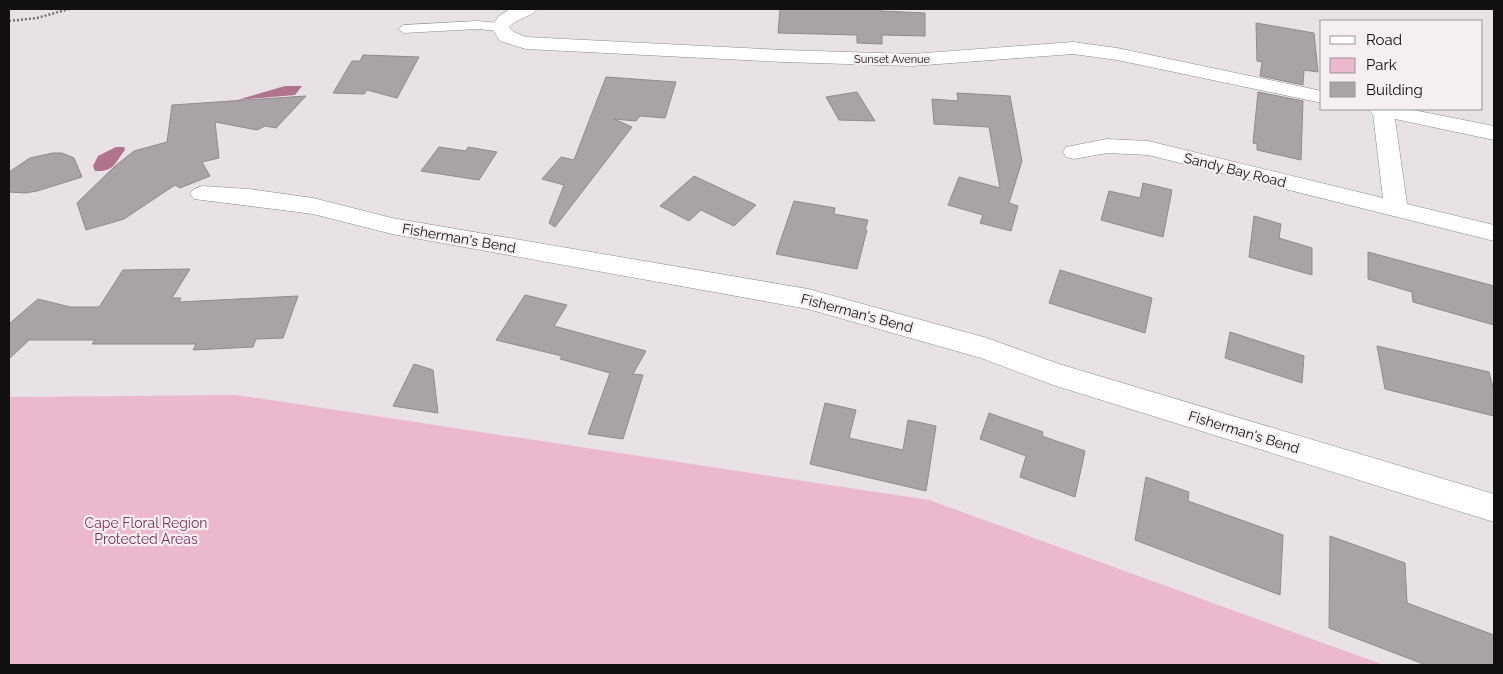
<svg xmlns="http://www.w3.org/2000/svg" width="1503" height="674" viewBox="0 0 1503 674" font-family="Raleway,sans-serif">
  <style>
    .green { fill: #ebb8cd }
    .water { fill: #af738d }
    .building { fill: #a9a3a5; stroke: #908a8c }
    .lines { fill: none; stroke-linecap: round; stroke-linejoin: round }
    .lane-casing { stroke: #8d8789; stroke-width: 1 }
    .street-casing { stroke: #8d8789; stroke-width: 1 }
    .path { stroke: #777375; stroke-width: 2.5; stroke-dasharray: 2 2; stroke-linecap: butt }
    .lane { fill: #fff; fill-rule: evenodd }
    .street { fill: #fff; fill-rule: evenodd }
    .labels { text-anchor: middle; stroke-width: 4.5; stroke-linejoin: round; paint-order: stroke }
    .far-street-label { font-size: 11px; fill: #110f10; stroke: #f6eff1 }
    .street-label { font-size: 14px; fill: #110f10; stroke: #f6eff1 }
    .park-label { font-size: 14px; fill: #7d3157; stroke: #f6eff1 }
  </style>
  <rect width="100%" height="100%" fill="#e8e2e4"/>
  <path class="green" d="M237 395 929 500 1384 665H9V397Z"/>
  <path class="water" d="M285 86H302L295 95 237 100Z
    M116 147H124L125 150C115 162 115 172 95 171L93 166 98 156Z"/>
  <path class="building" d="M780 9H880L881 11 925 13V36L882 35V44L857 43V35L778 33Z
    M1256 23 1314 33 1318 72 1304 70 1303 85 1260 76 1262 62 1257 61Z
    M363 55 419 57 397 98 367 90 364 94 333 93 352 61H360Z
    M606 77 676 82 665 118 640 116 636 121 614 119 632 127 555 227 549 223 564 185 542 179 561 157 574 160Z
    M857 92 875 121 839 120 826 97Z
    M1258 92 1303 101 1301 160 1257 150V144L1253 143Z
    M957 93 1010 96 1022 161 1009 203 1018 206 1011 231 980 223 983 215 948 205 959 177 1000 188 989 127 934 124 932 99 958 101Z
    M306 96 276 128 265 126 257 130 215 122 219 158 202 162 210 176 180 188 175 185 124 219 86 230 77 203 115 166 134 151 167 142 172 105Z
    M439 147 466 151 468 147 497 152 479 180 421 171Z
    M53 153H62L74 158 82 177 37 191 25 193 9 192V172L30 158Z
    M694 176 756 205 734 226 701 210 689 221 660 206Z
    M1143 183 1172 190 1163 237 1101 220 1109 191 1140 198Z
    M794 201 835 208 834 214 868 220 865 230H867L857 269 776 254Z
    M1254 216 1281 224 1279 238 1312 248V275L1249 257Z
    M1368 252 1494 286V325L1413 302 1412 292 1368 279Z
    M190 269 172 298H181L179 302 298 296 283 338 256 339 253 347 193 350 196 344H92L95 340H29L9 359V324L38 299 70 307H99L123 270Z
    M1060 270 1152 298 1145 333 1049 303Z
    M525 295 567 305 554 326 646 351 633 374 643 375 623 439 588 434 610 373 560 359 562 356 496 340Z
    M1230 332 1304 356 1302 383 1225 358Z
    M1377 346 1489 372 1494 391V416L1385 389Z
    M414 364 433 370 438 413 393 406Z
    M825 403 856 410 849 438 903 450 908 420 936 426 926 491 810 464Z
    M989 413 1043 432 1042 436 1085 451 1075 497 1020 477 1026 456 980 439Z
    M1146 477 1189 492 1188 501 1283 535 1280 595 1135 540Z
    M1330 536 1405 563 1407 603 1494 635V665H1426L1329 628Z"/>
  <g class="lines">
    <g class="lane-casing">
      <path id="lane" d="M477 21 500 23 506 27 500 31 477 29 404 33 398 29 404 25Z"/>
    </g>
    <g class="street-casing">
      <path id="street" d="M510 9H537C532 17 517 18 509 27L514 32 526 37 783 50 912 54 1073 42 1117 48 1322 91V103L1117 60 1073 54 912 66 783 62 526 49 500 41 491 27 499 16Z
        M1368 109H1408L1494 126V140L1395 119 1407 204 1494 225V241L1148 155 1107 153 1074 159 1066 157 1063 152 1066 147 1107 139 1148 141 1383 198 1373 114Z
        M202 186 249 189 313 198 392 218 808 289 987 338 1059 364 1494 494V522L1053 385 981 358 808 309 392 234 313 214 194 199 190 194 194 189Z"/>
    </g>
    <path class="path" d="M9 21 37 18 69 9"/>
    <use href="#lane" class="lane"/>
    <use href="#street" class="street"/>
  </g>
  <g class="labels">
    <g class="far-street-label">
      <text x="892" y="63">Sunset Avenue</text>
    </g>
    <g class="street-label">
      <text transform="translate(1235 170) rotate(14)" y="5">Sandy Bay Road</text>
      <text transform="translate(459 238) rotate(10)" y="5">Fisherman's Bend</text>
      <text transform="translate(857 313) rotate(15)" y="5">Fisherman's Bend</text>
      <text transform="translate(1244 432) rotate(17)" y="5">Fisherman's Bend</text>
    </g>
    <g class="park-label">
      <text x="146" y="528">Cape Floral Region<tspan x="146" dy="16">Protected Areas</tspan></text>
    </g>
  </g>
  <rect width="1503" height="674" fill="none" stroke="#110f10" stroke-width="20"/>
  <rect x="1320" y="20" width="162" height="90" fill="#f6eff1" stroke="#9a9597"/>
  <rect x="1330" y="36" width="25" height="8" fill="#ffffff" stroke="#9a9597"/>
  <text x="1366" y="45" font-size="15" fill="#110f10">Road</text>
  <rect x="1330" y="58" width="25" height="15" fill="#ebb8cd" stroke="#9a9597"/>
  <text x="1366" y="70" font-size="15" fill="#110f10">Park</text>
  <rect x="1330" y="82" width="25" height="15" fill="#a9a3a5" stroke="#9a9597"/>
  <text x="1366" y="95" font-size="15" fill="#110f10">Building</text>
</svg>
